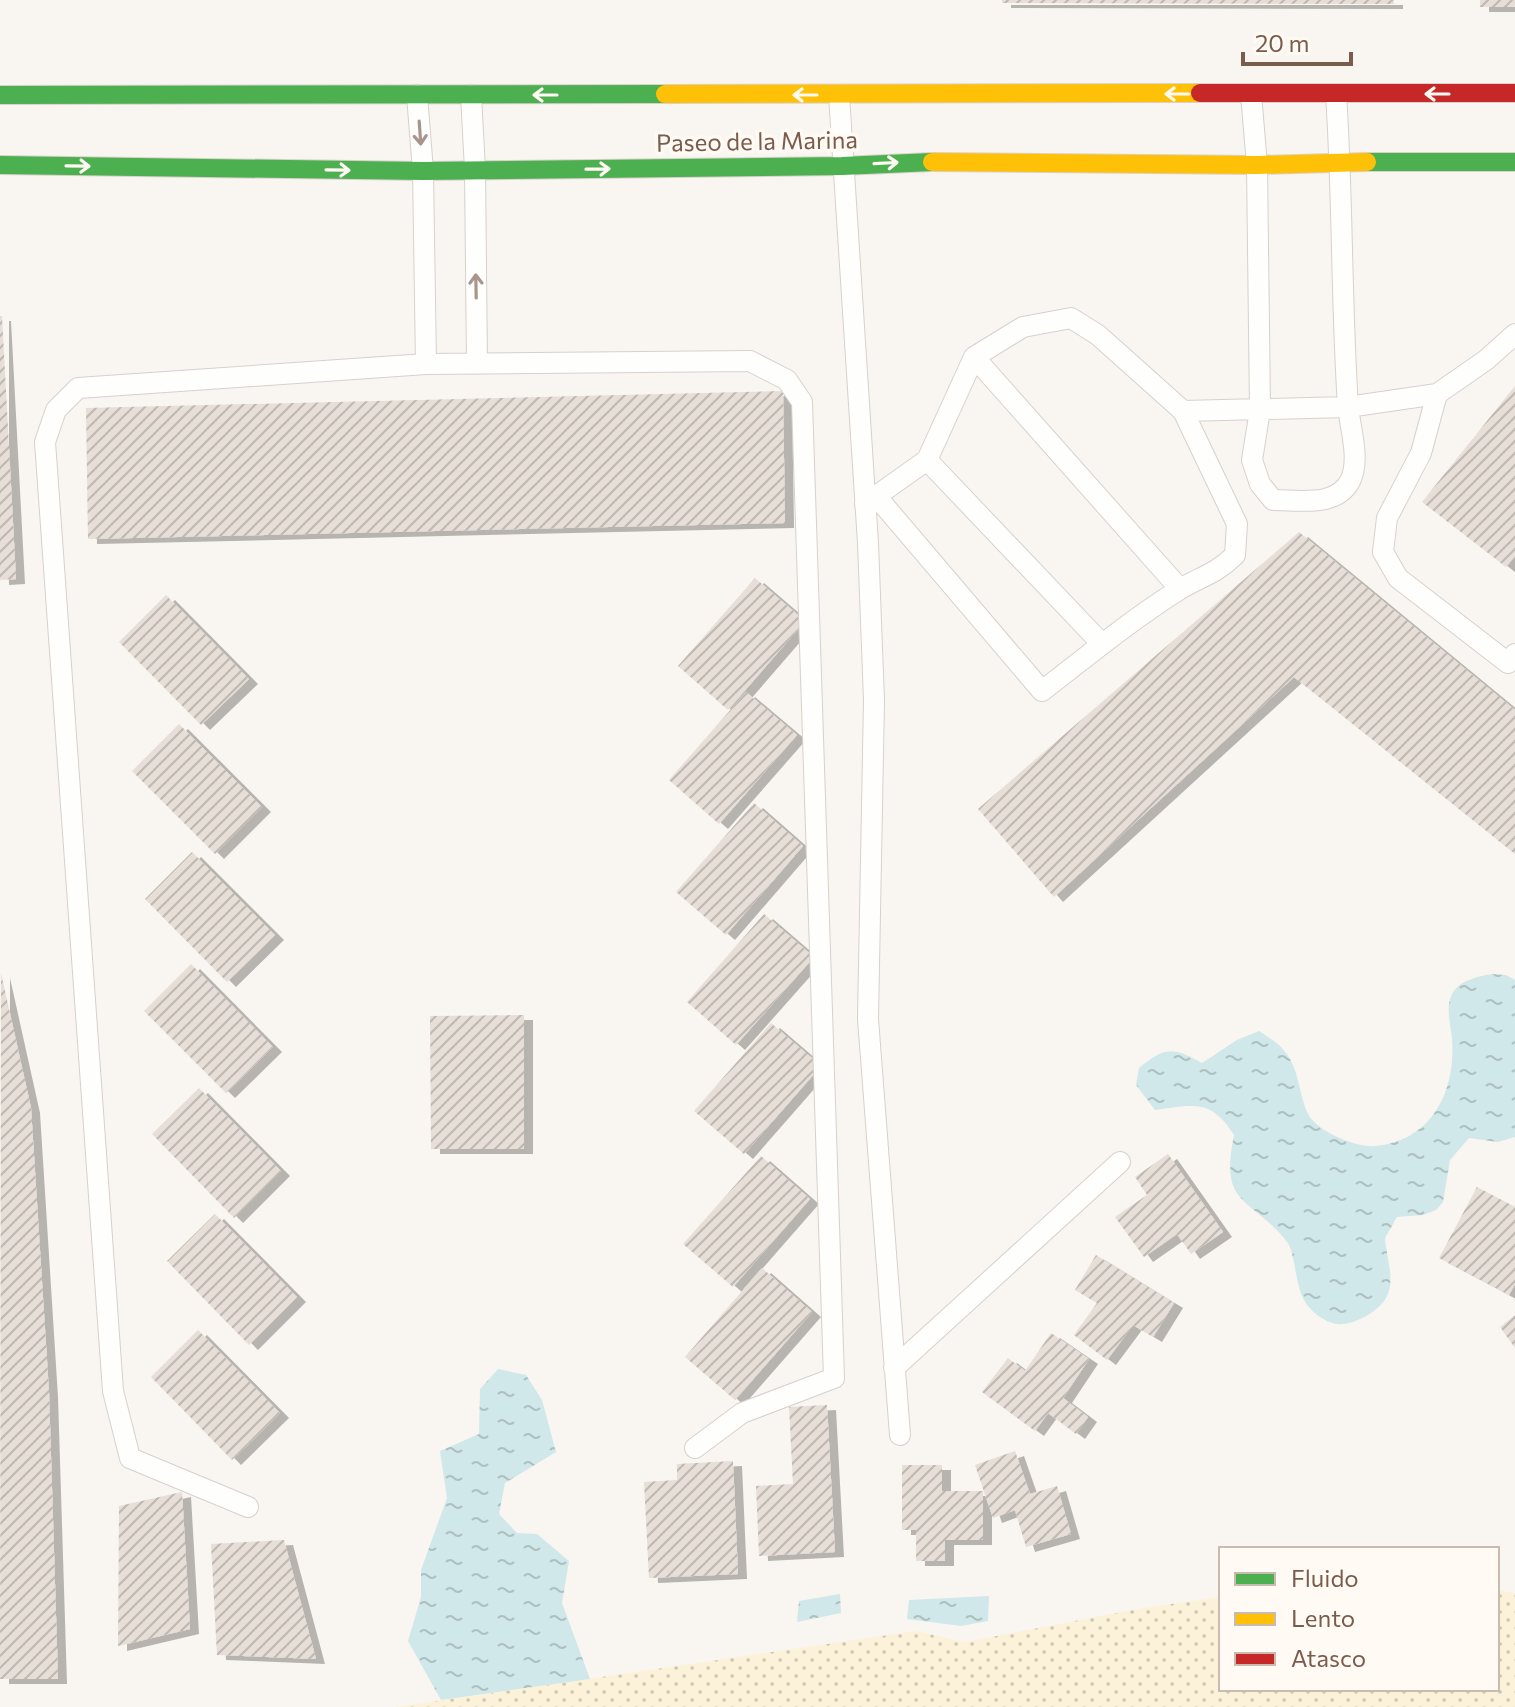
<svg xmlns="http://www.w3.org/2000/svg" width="1515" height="1707" viewBox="0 0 1515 1707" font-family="Commissioner,sans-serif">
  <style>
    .sand { fill: url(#sand-dots) }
    .water { fill: url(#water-ripples) }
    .building { fill: url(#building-hatch); filter: url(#shadow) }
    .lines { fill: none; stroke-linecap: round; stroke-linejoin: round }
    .lane-casing { stroke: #d7d1cb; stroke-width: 22 }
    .fast-casing { stroke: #d9d2cb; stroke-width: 20 }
    .slow-casing { stroke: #d9d2cb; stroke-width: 20 }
    .jam-casing { stroke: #d9d2cb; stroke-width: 20 }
    .lane { stroke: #fefefd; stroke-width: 20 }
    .fast { stroke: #4caf50; stroke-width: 18 }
    .slow { stroke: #ffc107; stroke-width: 18 }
    .jam { stroke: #c62828; stroke-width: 18 }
    .oneway { stroke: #fffaf3 }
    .oneway2 { stroke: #a8958b }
    .labels { text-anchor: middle; stroke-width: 7; stroke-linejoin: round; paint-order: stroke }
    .street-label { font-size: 24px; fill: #7a5c4d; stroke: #fffaf3 }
  </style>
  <defs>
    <pattern id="sand-dots" width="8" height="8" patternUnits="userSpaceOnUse" patternTransform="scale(2)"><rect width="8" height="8" fill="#fbf2d9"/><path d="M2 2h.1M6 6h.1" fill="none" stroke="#d0c7b2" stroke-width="1.8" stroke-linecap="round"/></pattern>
    <pattern id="water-ripples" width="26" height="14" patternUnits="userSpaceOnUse" patternTransform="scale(2)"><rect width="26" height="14" fill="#d0e8ea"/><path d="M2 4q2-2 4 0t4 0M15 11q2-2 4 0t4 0" fill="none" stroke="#aebfc0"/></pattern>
    <pattern id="building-hatch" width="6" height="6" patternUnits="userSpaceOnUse" patternTransform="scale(2)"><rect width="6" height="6" fill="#e6ded7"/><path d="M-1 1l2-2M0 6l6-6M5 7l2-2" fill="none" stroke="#bfb7b1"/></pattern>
    <filter id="shadow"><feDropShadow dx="9" dy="5" stdDeviation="0" flood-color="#0004"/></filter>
  </defs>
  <rect width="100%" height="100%" fill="#f9f5f0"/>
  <path class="sand" d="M1497 1589 1515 1594V1707H396L916 1631 965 1642 1143 1608 1221 1597V1689H1497Z"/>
  <path class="water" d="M1492 974 1506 975 1515 980V1137L1498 1142 1469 1138 1450 1160 1443 1202 1436 1210 1423 1215 1397 1217 1385 1238C1386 1256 1396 1281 1386 1298 1379 1311 1353 1326 1338 1324 1325 1323 1310 1311 1304 1300 1295 1284 1295 1252 1287 1242 1250 1195 1219 1208 1234 1135 1211 1098 1193 1105 1155 1110L1136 1085 1139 1068C1164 1047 1173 1046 1202 1063L1237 1040 1259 1031C1271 1039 1283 1046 1290 1059 1299 1075 1300 1096 1307 1112 1315 1131 1356 1148 1375 1146 1432 1141 1456 1091 1452 1039 1451 1025 1444 1004 1454 991 1461 980 1480 976 1492 974Z
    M498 1369 526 1375 542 1400 556 1452 505 1483 499 1514 517 1533 537 1534 569 1561 562 1603 590 1679 441 1700 408 1641 421 1597V1570L447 1498 440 1451 479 1434 480 1389Z
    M840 1594 841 1613 797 1622 799 1601Z
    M989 1596 988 1621 961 1626 907 1619 909 1600Z"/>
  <path class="building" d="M1002 0H1394V4L1002 3Z
    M1480 0H1515V7H1480Z
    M0 316H2L16 579 0 580Z
    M1515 386V556L1506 567 1422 502Z
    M783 391 785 523 88 539 86 408Z
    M1299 532 1515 710V854L1294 677 1054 897 978 809Z
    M755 578 805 621 728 710 678 666Z
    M166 595 249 679 201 725 119 642Z
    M746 692 797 735 719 824 669 780Z
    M179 724 262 807 215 854 132 771Z
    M754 803 803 846 726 935 676 892Z
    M192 852 275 935 227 982 145 899Z
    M764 914 814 957 736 1045 687 1002Z
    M191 964 273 1047 226 1093 144 1011Z
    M1 973 31 1108 49 1392 58 1679H0Z
    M524 1015V1149H431L430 1016Z
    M771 1023 821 1066 744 1154 694 1111Z
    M199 1088 281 1171 234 1218 152 1134Z
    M1168 1154 1223 1232 1191 1254 1177 1234 1144 1257 1115 1217 1147 1195 1135 1177Z
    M761 1156 810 1199 733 1287 683 1244Z
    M1477 1187 1515 1207V1284L1509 1295 1439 1258Z
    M215 1214 297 1297 249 1345 167 1261Z
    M1096 1255 1174 1303 1153 1337 1133 1325 1107 1360 1074 1335 1097 1303 1075 1290Z
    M762 1268 812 1312 735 1400 685 1357Z
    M1515 1315V1348L1500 1327Z
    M198 1330 280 1413 232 1460 151 1377Z
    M1051 1333 1089 1359 1063 1398 1088 1417 1076 1434 1048 1413 1035 1431 982 1392 1008 1358 1025 1371Z
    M827 1405 835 1552 759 1556 756 1486 793 1484 789 1407Z
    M1015 1451 1030 1494 1057 1486 1071 1534 1026 1547 1015 1510 993 1518 975 1465Z
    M733 1461 738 1574 649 1578 644 1482 677 1480V1464Z
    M902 1465H942V1491H983V1540H945V1561H916V1530H902Z
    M182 1492 190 1629 118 1646 119 1506Z
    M284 1540 316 1659 217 1655 211 1544Z"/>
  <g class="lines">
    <g class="lane-casing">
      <path id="lane" d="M1251 94 1257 165 1260 410 1252 460 1260 484 1273 500C1299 500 1338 508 1351 479 1360 457 1350 429 1348 406 1341 302 1343 198 1336 94
        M417 95 423 171 426 364
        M471 95 475 170 477 364
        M839 95 868 543 874 700 868 1019 900 1435
        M974 357 1180 589
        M1437 394 1421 453 1387 518 1383 552 1398 578 1508 663 1515 654
        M927 460 1102 644
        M876 496 1042 691C1086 657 1130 621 1177 591 1199 577 1215 575 1235 555L1237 524 1183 411
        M865 504 927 460 974 357 1023 327 1071 318 1098 335 1183 411 1348 407 1437 394 1486 360 1515 334
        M894 1368 1120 1162
        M248 1507 130 1458 113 1391 45 442 56 410 78 388 426 364 750 361 787 380 802 402 834 1378 742 1413 695 1448"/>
    </g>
    <g class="fast-casing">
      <path id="fast" d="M0 95 665 94
        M1367 162H1515
        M0 165 423 171 842 166 932 162"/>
    </g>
    <g class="slow-casing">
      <path id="slow" d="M665 94 1200 93
        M932 162 1257 165 1367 162"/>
    </g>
    <g class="jam-casing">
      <path id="jam" d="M1200 93H1515"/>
    </g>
    <use href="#lane" class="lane"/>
    <use href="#fast" class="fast"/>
    <use href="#slow" class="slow"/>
    <use href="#jam" class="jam"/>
  </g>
  <defs><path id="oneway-shaft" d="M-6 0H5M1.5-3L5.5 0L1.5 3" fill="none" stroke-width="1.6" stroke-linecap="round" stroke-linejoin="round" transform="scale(2)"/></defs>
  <g class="oneway">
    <use href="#oneway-shaft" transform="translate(1177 94) rotate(180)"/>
    <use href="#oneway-shaft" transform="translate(1437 94) rotate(180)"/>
    <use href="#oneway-shaft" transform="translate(545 95) rotate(-180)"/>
    <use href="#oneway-shaft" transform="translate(805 95) rotate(-180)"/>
    <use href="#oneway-shaft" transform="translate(886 163) rotate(-3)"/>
    <use href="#oneway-shaft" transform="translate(78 166) rotate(1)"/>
    <use href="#oneway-shaft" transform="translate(598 169) rotate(-1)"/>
    <use href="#oneway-shaft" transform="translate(338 170) rotate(1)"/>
  </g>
  <g class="oneway2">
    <use href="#oneway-shaft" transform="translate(420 133) rotate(86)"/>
    <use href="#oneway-shaft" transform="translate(476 286) rotate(-91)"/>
  </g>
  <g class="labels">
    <g class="street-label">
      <text transform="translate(757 142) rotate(-1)" y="8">Paseo de la Marina</text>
    </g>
  </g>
  <rect x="1219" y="1547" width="280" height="144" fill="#fffaf3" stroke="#cabbb1" stroke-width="2"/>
  <rect x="1235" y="1573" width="40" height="12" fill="#4caf50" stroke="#cabbb1" stroke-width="2"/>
  <text x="1291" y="1587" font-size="24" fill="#7a5c4d">Fluido</text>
  <rect x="1235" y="1613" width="40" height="12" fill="#ffc107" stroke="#cabbb1" stroke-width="2"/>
  <text x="1291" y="1627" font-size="24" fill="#7a5c4d">Lento</text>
  <rect x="1235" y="1653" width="40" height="12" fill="#c62828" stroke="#cabbb1" stroke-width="2"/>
  <text x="1291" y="1667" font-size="24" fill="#7a5c4d">Atasco</text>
  <path d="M1243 52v12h108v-12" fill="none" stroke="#7a5c4d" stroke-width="4"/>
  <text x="1255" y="52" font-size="24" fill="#7a5c4d" stroke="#fffaf3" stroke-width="6" paint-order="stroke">20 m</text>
</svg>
